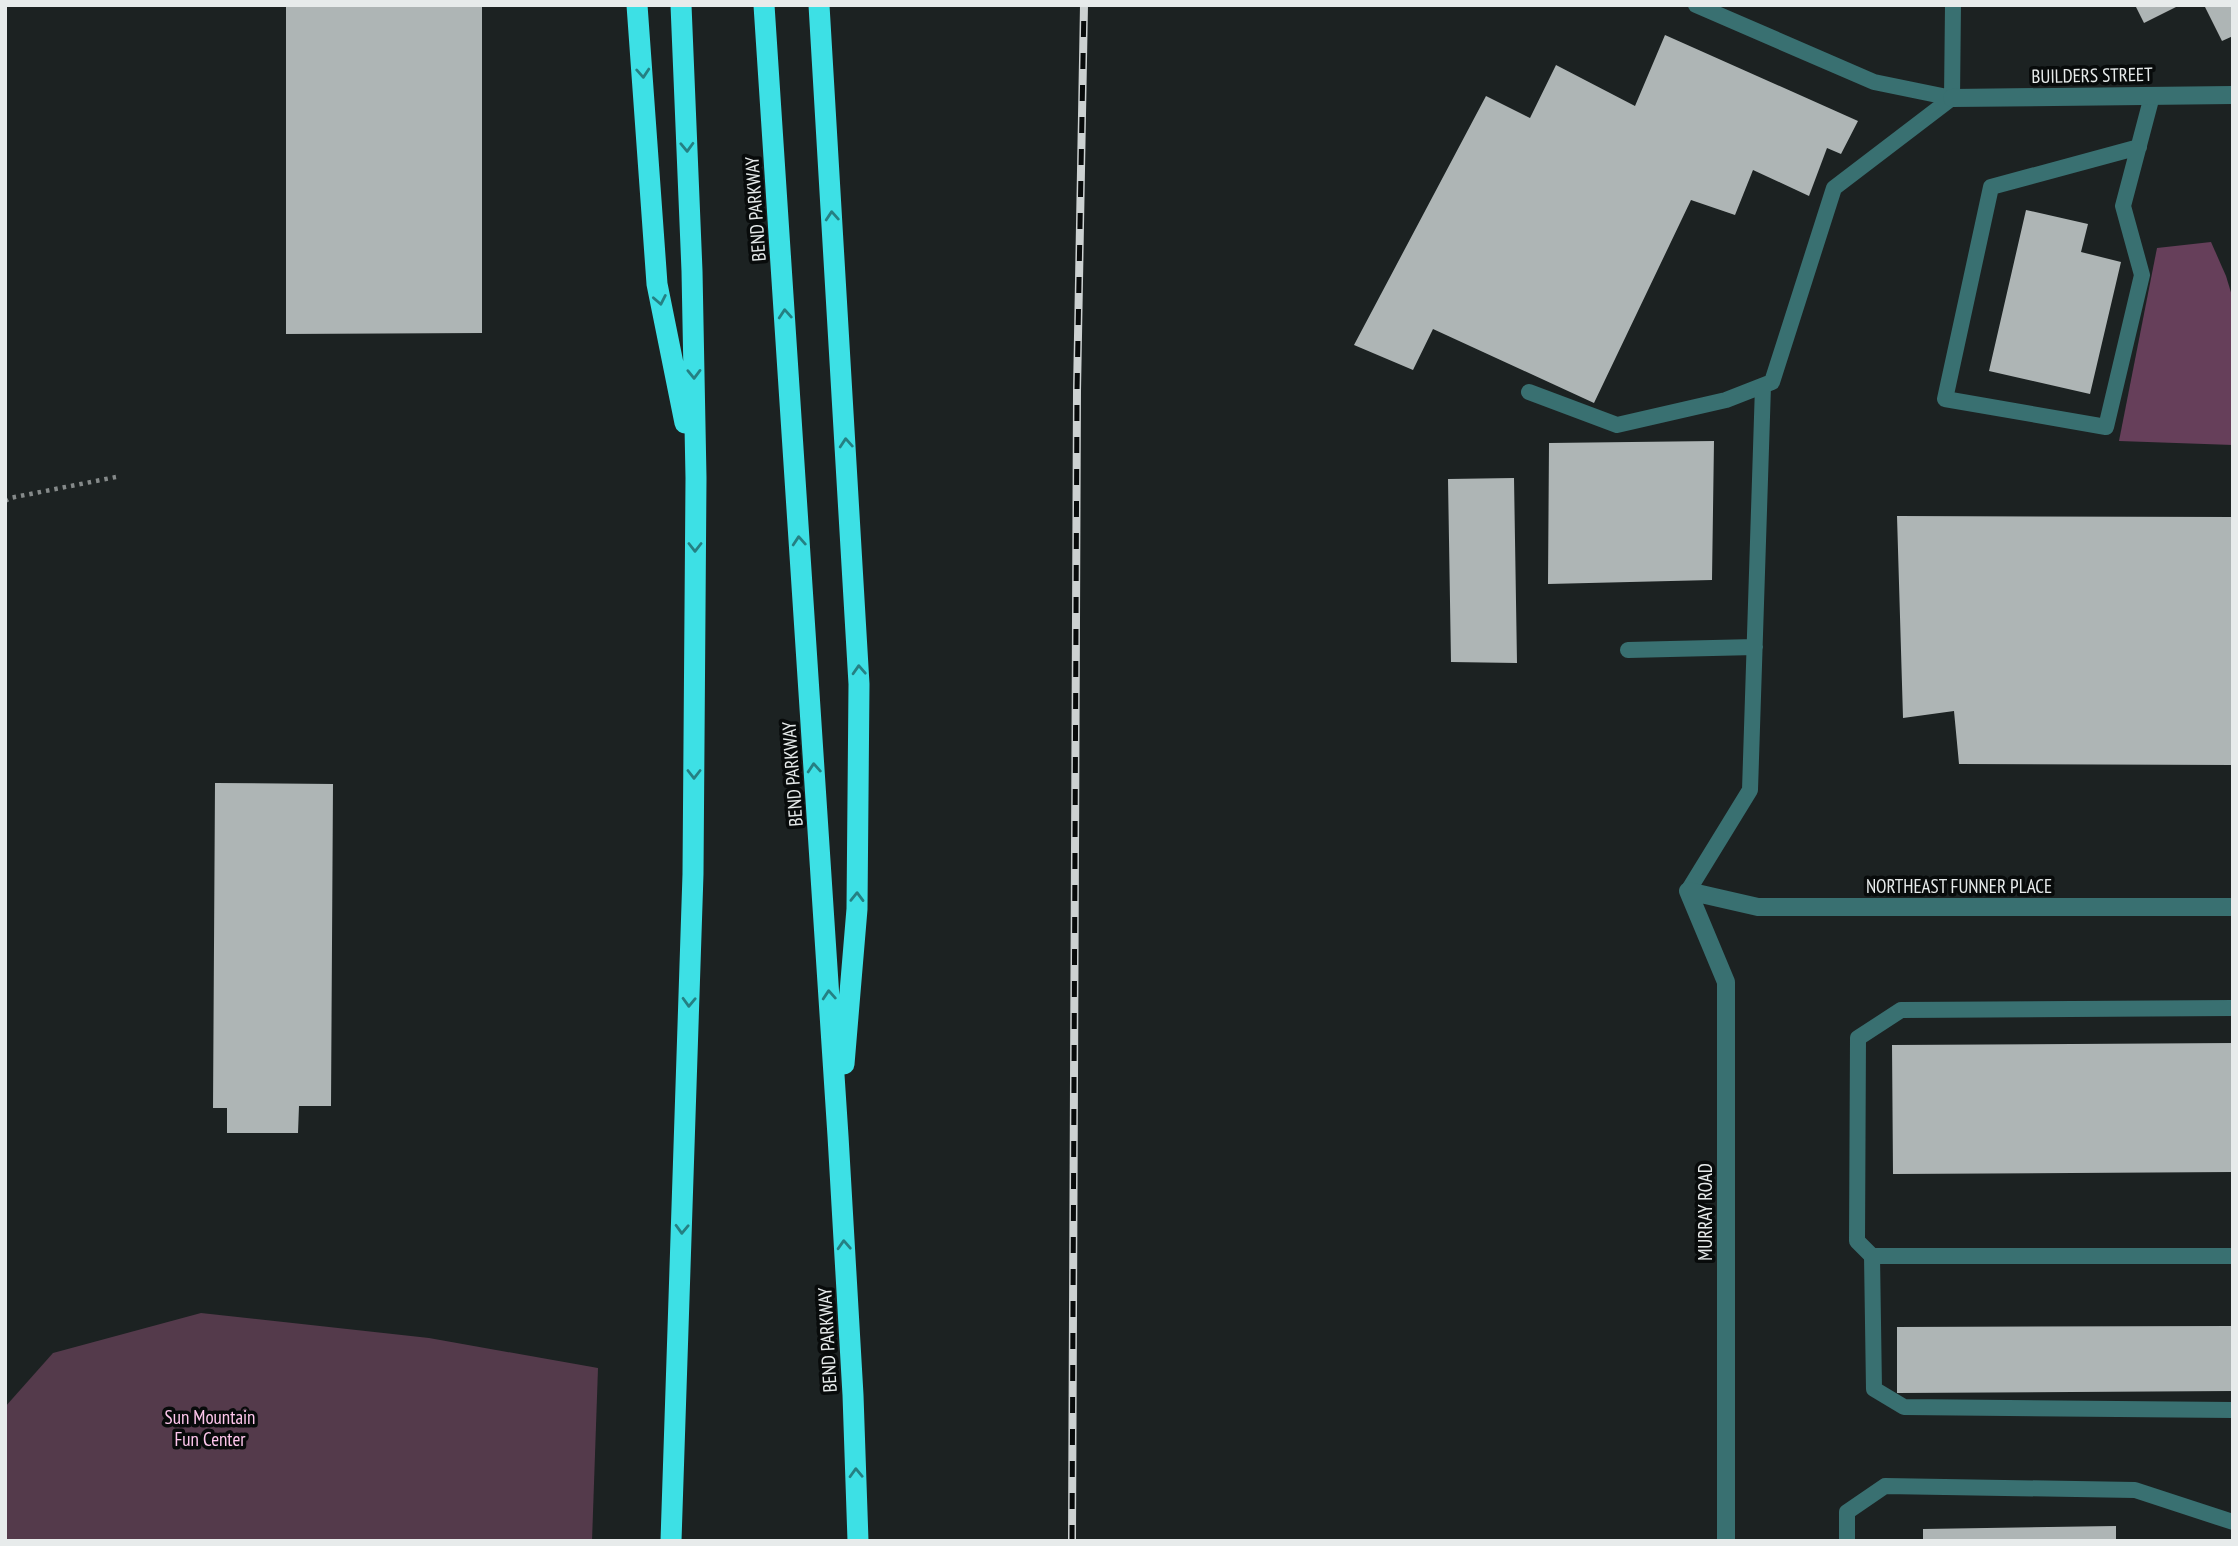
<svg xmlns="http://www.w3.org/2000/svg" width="2238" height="1546" viewBox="0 0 2238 1546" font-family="'PT Sans Narrow',sans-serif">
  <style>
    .green { fill: #543a4b }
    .forest { fill: #663f5a }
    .building { fill: #aeb5b5 }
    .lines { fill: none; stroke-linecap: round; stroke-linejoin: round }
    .path { stroke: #858a8a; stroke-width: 4.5; stroke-dasharray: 3.5 5; stroke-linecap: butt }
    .lane { stroke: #397071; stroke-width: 16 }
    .street { stroke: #397071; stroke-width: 18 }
    .highway { stroke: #3de0e5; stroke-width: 21 }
    .rail-casing { stroke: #ccd1d1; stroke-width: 8 }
    .rail { stroke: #080b0b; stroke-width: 5; stroke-dasharray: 16; stroke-linecap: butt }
    .oneway { stroke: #258083 }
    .labels { text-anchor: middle; stroke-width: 7; stroke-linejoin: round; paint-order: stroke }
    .street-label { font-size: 19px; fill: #e7ebeb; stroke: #080b0b }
    .park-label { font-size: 19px; fill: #fec6ec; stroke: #080b0b }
  </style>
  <rect width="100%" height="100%" fill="#1c2222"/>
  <path class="green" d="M201 1313 429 1338 598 1368 592 1541H5V1407L53 1353Z"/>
  <path class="forest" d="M2211 242 2226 276 2233 299V445L2119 441 2157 248Z"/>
  <path class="building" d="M286 5H482V333L286 334Z
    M2135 5H2180L2144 23Z
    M2204 5H2233V36L2222 41Z
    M1665 35 1858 121 1841 154 1827 148 1809 196 1753 170 1735 215 1691 200 1594 403 1433 329 1413 370 1354 345 1486 96 1530 118 1556 65 1635 106Z
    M2026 210 2088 224 2081 252 2121 262 2090 394 1989 371Z
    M1714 441 1712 580 1548 584 1549 443Z
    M1514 478 1517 663 1451 662 1448 479Z
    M1897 516 2233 517V765L1959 764 1954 711 1903 718Z
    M215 783 333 784 331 1106H299L298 1133H227V1108H213Z
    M2233 1043V1172L1893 1174 1892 1045Z
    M2233 1326V1391L1897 1393V1327Z
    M2116 1526V1541H1923V1529Z"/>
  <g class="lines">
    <path class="path" d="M5 501 10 498 116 477"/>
    <path class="lane" d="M1696 5 1874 82 1952 98
      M1952 98 1953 5
      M2139 147 1991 187 1945 399 2106 427 2142 275 2123 206 2152 96
      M1529 392 1617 425 1726 400 1772 382 1834 188 1952 98
      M1628 650 1755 647
      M1688 891 1750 790 1763 386
      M2233 1008 1901 1010 1858 1038 1857 1241 1872 1256H2233
      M1872 1256 1874 1389 1904 1407 2233 1410
      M1847 1541V1512L1885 1486 2135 1490 2233 1522"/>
    <path class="street" d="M1952 98 2233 95
      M1688 891 1726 982V1541
      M1688 891 1758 907H2233"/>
    <path class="highway" d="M637 5 657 284 685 423
      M764 5 838 1136 853 1395 858 1541
      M819 5 859 684 857 909 844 1064
      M671 1541 693 874 696 478 692 271 681 5"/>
    <g class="rail-casing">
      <path id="rail" d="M1072 1541 1077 391 1084 5"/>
    </g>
    <use href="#rail" class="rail"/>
  </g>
  <defs><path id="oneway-chevron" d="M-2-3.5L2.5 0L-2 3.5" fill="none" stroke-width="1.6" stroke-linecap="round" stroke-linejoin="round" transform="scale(1.75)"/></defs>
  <g class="oneway">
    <use href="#oneway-chevron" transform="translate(643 73) rotate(86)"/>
    <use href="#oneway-chevron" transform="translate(687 147) rotate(88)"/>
    <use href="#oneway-chevron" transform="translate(832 216) rotate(-94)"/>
    <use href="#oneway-chevron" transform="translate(660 300) rotate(79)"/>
    <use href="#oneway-chevron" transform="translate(785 314) rotate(-94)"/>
    <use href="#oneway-chevron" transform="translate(694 374) rotate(89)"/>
    <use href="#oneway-chevron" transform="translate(846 443) rotate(-94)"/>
    <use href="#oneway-chevron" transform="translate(799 541) rotate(-94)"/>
    <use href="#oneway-chevron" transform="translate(695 547) rotate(90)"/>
    <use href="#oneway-chevron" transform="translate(859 670) rotate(-93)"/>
    <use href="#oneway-chevron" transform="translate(814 768) rotate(-94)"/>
    <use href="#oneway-chevron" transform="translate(694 774) rotate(90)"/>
    <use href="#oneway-chevron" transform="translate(857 897) rotate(-89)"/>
    <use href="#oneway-chevron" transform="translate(829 995) rotate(-94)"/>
    <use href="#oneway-chevron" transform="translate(689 1002) rotate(92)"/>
    <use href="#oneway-chevron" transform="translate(682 1229) rotate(92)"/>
    <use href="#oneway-chevron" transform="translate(844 1245) rotate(-93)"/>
    <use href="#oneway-chevron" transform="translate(856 1473) rotate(-92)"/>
  </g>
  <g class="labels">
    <g class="street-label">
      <text transform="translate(2092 75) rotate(-1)" y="7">BUILDERS STREET</text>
      <text transform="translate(755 209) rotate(-94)" y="7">BEND PARKWAY</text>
      <text transform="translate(792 774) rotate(-94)" y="7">BEND PARKWAY</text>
      <text x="1959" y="893">NORTHEAST FUNNER PLACE</text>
      <text transform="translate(1705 1212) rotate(-90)" y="7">MURRAY ROAD</text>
      <text transform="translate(827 1340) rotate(-93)" y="7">BEND PARKWAY</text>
    </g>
    <g class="park-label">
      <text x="210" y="1424">Sun Mountain<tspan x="210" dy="22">Fun Center</tspan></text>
    </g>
  </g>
  <rect width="2238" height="1546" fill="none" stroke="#e7ebeb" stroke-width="14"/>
</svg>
